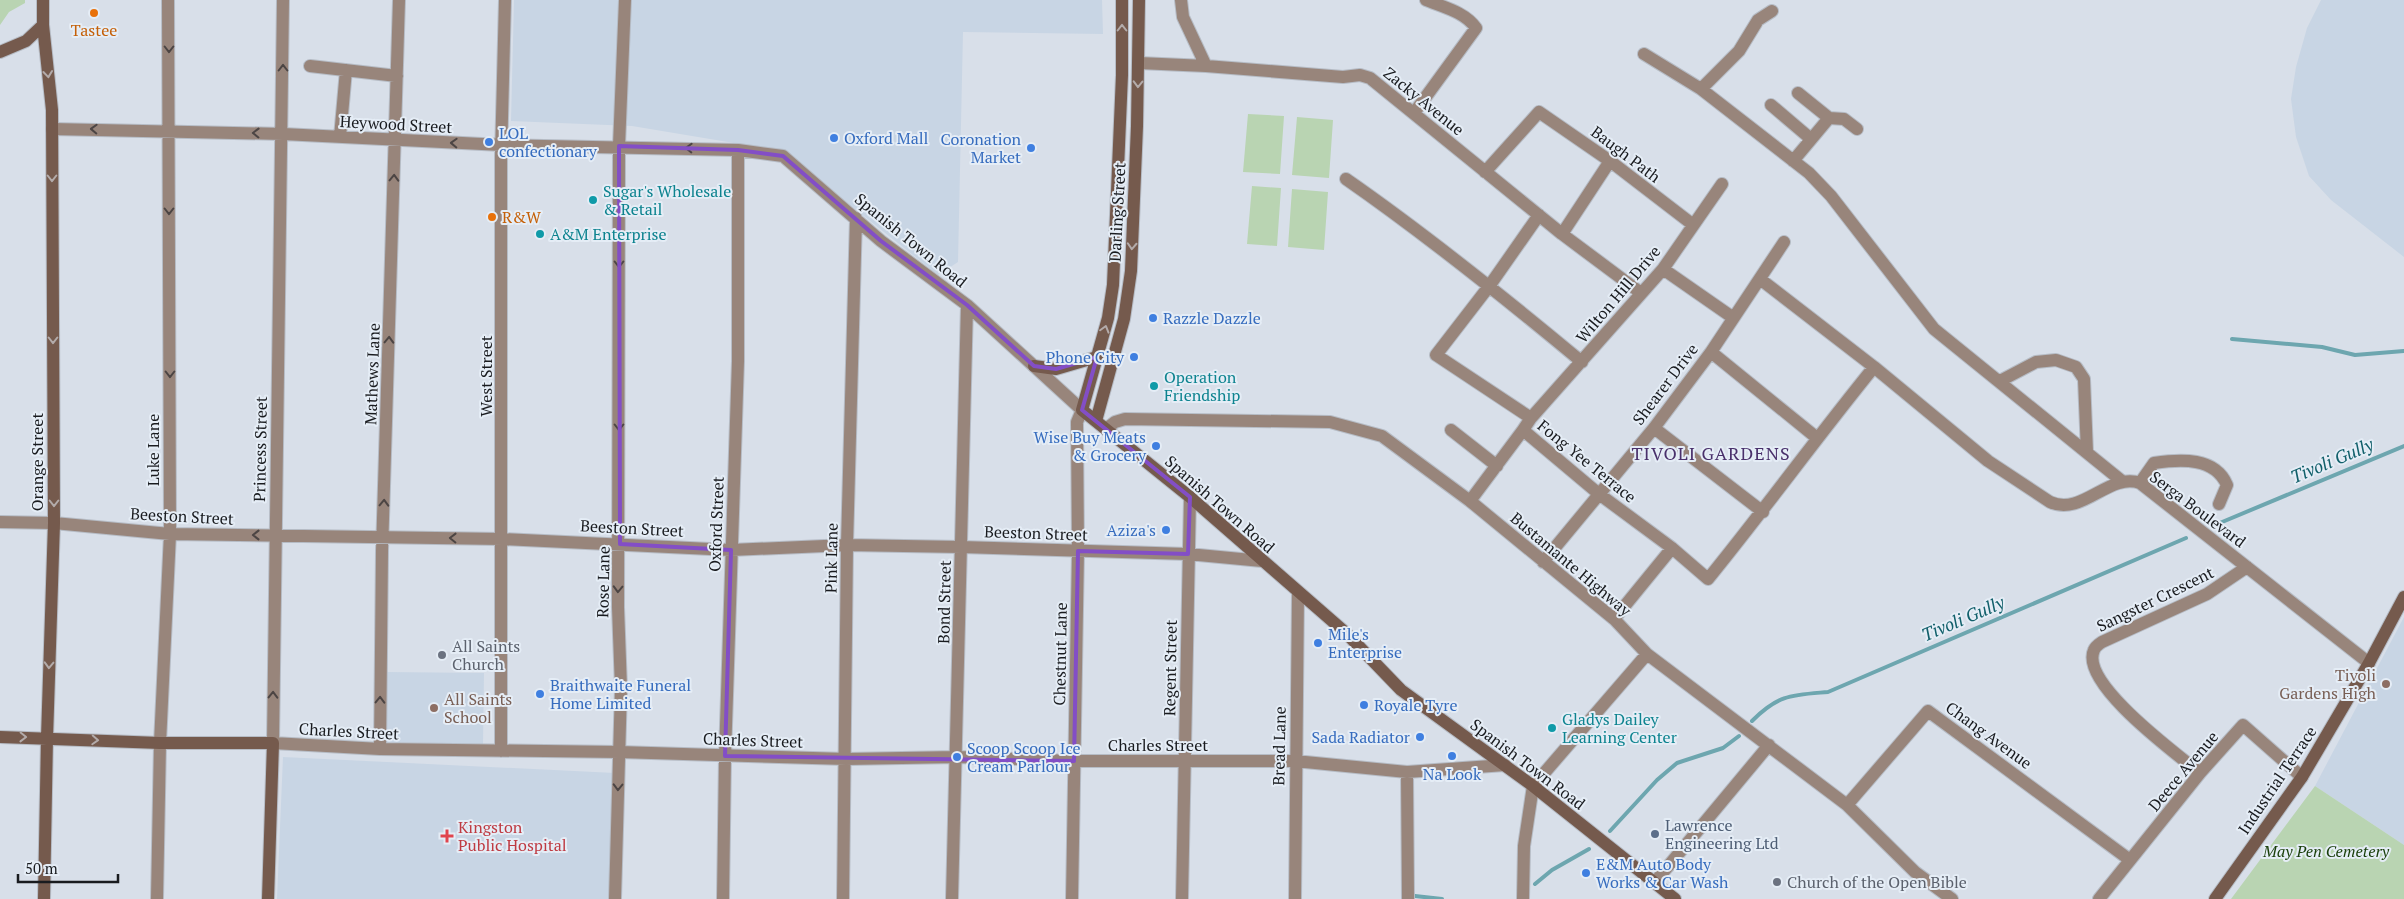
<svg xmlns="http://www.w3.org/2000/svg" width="2404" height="899" viewBox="0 0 2404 899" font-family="'PT Serif',serif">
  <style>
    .built { fill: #c8d5e4 }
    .green { fill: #b9d4b2 }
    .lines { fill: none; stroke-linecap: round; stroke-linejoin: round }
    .stream { stroke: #6da6af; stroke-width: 4 }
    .street-casing { stroke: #b6bcc5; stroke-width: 14 }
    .secondary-casing { stroke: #b6bcc5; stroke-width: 14 }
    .street { stroke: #98857b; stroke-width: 12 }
    .secondary { stroke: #755a4d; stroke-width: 12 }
    .oneway { stroke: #b3abaa }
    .oneway2 { stroke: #4c4544 }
    .marked { fill: none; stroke: #834ec6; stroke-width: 4; stroke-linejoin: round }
    .food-dot { fill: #e8710a; stroke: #e5edf6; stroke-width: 2 }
    .shop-dot { fill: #3f7fe0; stroke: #e5edf6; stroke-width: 2 }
    .culture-dot { fill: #0f9aa8; stroke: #e5edf6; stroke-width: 2 }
    .worship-dot { fill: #6b7280; stroke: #e5edf6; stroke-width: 2 }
    .education-dot { fill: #8d6e63; stroke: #e5edf6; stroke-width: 2 }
    .service-dot { fill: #5c6f8a; stroke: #e5edf6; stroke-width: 2 }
    .health-dot { fill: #e0444e; stroke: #e5edf6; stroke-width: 2 }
    .labels { text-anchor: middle; stroke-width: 4; stroke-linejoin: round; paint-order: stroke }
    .food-label { font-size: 16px; fill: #c56008; stroke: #e5edf6 }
    .street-label { font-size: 16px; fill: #191b1f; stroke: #e5edf6 }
    .shop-label { font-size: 16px; fill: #366cbe; stroke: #e5edf6; text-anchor: start }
    .culture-label { font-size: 16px; fill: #0d838f; stroke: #e5edf6; text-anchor: start }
    .worship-label { font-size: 16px; fill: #5b616d; stroke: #e5edf6; text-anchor: start }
    .education-label { font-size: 16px; fill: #785e54; stroke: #e5edf6; text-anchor: end }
    .service-label { font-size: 16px; fill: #4e5e75; stroke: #e5edf6; text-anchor: start }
    .health-label { font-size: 16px; fill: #be3a42; stroke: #e5edf6; text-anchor: start }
    .park-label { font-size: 16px; font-style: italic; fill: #183e09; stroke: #e5edf6 }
    .neighbourhood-label { font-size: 18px; letter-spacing: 1px; fill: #49306b; stroke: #e5edf6 }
    .water-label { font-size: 18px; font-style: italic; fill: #12606b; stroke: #e5edf6 }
  </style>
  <rect width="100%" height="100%" fill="#d8dfe9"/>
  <path class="built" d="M514 0H1102L1103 34 963 32 958 262 938 275 782 151 632 126 511 121Z
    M2321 0H2404V257L2331 200 2309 176 2296 137 2291 99 2296 67 2307 28Z
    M2404 617V845L2315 786Z
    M386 672 484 673 483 744 384 742Z
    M283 757 615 773V899H277Z"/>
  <path class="green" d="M0 0H25V3L9 12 0 25Z
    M1248 114 1284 116 1280 174 1243 172Z
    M1297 117 1333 120 1329 178 1292 175Z
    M1252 186 1281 188 1277 246 1247 244Z
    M1292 189 1328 192 1324 250 1288 247Z
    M2315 786 2404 845V899H2231Z"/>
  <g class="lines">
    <path class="stream" d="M2232 339 2322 347 2355 355 2404 351
      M2215 525 2404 446
      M1752 721C1779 694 1792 695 1828 692L2186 538
      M1610 831 1657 780 1677 763 1723 748 1739 736
      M1535 884 1552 870 1589 849
      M1415 896 1442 899"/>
    <g class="street-casing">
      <path id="street" d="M283 0 273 743 380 749 619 752 846 759 957 757 1074 761H1295L1407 772 1505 765
        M1181 0 1183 17 1206 66
        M1644 54 1701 89 1809 173 1831 196 1934 329 2123 482
        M1139 63 1206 66 1343 77 1360 75 1370 78 1562 234 1641 293
        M310 66 397 76
        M1701 89 1739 51 1758 20 1772 11
        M1798 93 1829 118 1844 119 1857 129
        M1771 105 1811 139
        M1414 113 1476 28C1465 12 1443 7 1426 0
        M52 129 283 134 502 145 738 150 783 156 881 241 967 305 1082 410 1077 422 1078 551 1072 899
        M340 137 346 70
        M1793 161 1829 118
        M1485 172 1539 112 1610 161 1692 224
        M1346 179C1428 236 1505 298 1582 362
        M1539 215 1490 285 1436 355 1531 418 1523 430 1599 494 1672 548 1708 579C1765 509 1817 437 1874 367
        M1562 234 1610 161
        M1663 269 1732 317
        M1760 279 1874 367 1988 461 2050 502C2082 517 2109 472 2140 483L2369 663
        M1711 352 1817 438
        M2000 381 2036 362 2056 360 2076 367 2084 379 2087 452
        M1531 418 1663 269 1722 184
        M1654 428 1763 512
        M1106 429 1115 422 1125 419 1330 422 1382 436 1470 501 1614 619 1647 654 1847 805 1915 872 1952 899
        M1451 430 1497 466
        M2140 483 2154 463C2181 459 2215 457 2227 485L2219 504
        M1470 501 1523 430
        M0 522 54 523 170 534 502 539 731 550 847 545 961 547 1188 554 1262 561
        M1543 562 1654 428 1711 352 1784 242
        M1614 619 1672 548
        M380 749 382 551 399 0
        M501 751V157L505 0
        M1407 772 1408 899
        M2200 773C2177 754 2079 683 2094 650 2095 647 2099 644 2102 642L2207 594 2247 567
        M1847 805 1928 711 2130 860
        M1655 882 1769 745
        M157 899 160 743 170 534 168 0
        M615 899 621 688 618 607 619 146 625 0
        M723 899 725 756 738 361V150
        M843 899 847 545 856 218
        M952 899 967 305
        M1182 899 1190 497
        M1295 899 1298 593
        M1523 899 1524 846 1533 786 1647 654
        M2099 899 2200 773 2243 725 2302 777"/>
    </g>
    <g class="secondary-casing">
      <path id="secondary" d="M43 0V25L52 110 54 523 47 738 44 899
        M1122 0V75L1113 285 1108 318 1082 410 1190 497 1346 633 1401 690 1533 786 1675 899
        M0 52 26 41 43 25
        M1034 366 1056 369 1097 357
        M1096 421 1124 319 1131 271 1137 126 1139 0
        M0 737 160 743H273L268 899
        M2215 899 2302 777 2369 663 2404 597"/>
    </g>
    <use href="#street" class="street"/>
    <use href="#secondary" class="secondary"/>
  </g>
  <defs><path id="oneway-chevron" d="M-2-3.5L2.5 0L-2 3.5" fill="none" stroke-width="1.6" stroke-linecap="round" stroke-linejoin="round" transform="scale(1.25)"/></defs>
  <g class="oneway">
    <use href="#oneway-chevron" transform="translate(1122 28) rotate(-90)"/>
    <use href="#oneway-chevron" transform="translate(48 74) rotate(84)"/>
    <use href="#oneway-chevron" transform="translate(1138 84) rotate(91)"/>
    <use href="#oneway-chevron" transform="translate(52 178) rotate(90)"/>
    <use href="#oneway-chevron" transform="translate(1132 246) rotate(93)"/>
    <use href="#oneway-chevron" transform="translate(1105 329) rotate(-74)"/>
    <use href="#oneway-chevron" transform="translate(53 340) rotate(90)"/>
    <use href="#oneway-chevron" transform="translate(54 503) rotate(90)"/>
    <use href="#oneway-chevron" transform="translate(49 665) rotate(92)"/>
    <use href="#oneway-chevron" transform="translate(23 737) rotate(1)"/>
    <use href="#oneway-chevron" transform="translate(95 740) rotate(3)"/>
  </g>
  <g class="oneway2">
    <use href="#oneway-chevron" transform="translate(169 49) rotate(90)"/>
    <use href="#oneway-chevron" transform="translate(283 68) rotate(-90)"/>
    <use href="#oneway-chevron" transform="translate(94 129) rotate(-178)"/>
    <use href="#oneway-chevron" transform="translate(256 133) rotate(-179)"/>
    <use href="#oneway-chevron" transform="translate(454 143) rotate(-178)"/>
    <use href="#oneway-chevron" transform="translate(689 148) rotate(-178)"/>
    <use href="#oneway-chevron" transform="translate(394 178) rotate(-88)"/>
    <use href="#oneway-chevron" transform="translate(169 211) rotate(90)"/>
    <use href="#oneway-chevron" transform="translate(619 264) rotate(90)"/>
    <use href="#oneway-chevron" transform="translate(389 340) rotate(-88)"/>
    <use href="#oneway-chevron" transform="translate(170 374) rotate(90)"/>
    <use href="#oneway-chevron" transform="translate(619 427) rotate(90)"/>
    <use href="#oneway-chevron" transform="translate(384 503) rotate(-88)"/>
    <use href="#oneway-chevron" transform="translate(256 535) rotate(-180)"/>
    <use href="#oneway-chevron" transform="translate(453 538) rotate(-179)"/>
    <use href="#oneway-chevron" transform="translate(618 589) rotate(92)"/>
    <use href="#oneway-chevron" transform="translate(273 695) rotate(-89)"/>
    <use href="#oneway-chevron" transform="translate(380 700) rotate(-89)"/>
    <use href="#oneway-chevron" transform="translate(618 787) rotate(91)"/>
  </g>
  <path class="marked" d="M619 146 738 150 783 156 881 241 967 305 1034 366 1056 369 1097 357 1082 410 1190 497 1188 554 1078 551 1074 761 725 756 731 550 620 544Z"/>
  <g class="food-dot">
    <circle cx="94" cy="13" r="5"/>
    <circle cx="492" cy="217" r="5"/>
  </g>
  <g class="shop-dot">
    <circle cx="834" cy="138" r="5"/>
    <circle cx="489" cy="142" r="5"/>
    <circle cx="1031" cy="148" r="5"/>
    <circle cx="1153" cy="318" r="5"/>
    <circle cx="1134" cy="357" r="5"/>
    <circle cx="1156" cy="446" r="5"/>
    <circle cx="1166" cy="530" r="5"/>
    <circle cx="1318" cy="643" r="5"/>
    <circle cx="540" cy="694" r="5"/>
    <circle cx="1364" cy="705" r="5"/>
    <circle cx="1420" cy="737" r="5"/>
    <circle cx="1452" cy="756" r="5"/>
    <circle cx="957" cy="757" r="5"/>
    <circle cx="1586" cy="873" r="5"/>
  </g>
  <g class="culture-dot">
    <circle cx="593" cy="200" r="5"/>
    <circle cx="540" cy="234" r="5"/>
    <circle cx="1154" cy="386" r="5"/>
    <circle cx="1552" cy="728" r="5"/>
  </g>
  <g class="worship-dot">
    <circle cx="442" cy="655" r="5"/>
    <circle cx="1777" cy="882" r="5"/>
  </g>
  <g class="education-dot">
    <circle cx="2386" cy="684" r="5"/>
    <circle cx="434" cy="708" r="5"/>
  </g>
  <circle class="service-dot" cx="1655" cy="834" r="5"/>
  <path class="health-dot" d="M444.5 828.5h5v5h5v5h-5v5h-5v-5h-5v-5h5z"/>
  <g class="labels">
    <g class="food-label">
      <text x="94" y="36">Tastee</text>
      <text x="502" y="223" text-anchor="start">R&amp;W</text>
    </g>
    <g class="street-label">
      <text transform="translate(1424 101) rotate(39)" y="6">Zacky Avenue</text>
      <text transform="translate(396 124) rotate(3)" y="6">Heywood Street</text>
      <text transform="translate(1626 154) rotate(37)" y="6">Baugh Path</text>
      <text transform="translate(1117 212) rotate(-87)" y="6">Darling Street</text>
      <text transform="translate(911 240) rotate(39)" y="6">Spanish Town Road</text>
      <text transform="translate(1618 294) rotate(-50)" y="6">Wilton Hill Drive</text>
      <text transform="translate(372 374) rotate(-88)" y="6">Mathews Lane</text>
      <text transform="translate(486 376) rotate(-90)" y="6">West Street</text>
      <text transform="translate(1665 384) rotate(-53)" y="6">Shearer Drive</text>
      <text transform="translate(260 449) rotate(-89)" y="6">Princess Street</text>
      <text transform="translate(153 450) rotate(-90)" y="6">Luke Lane</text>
      <text transform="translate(1587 461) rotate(39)" y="6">Fong Yee Terrace</text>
      <text transform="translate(37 462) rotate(-90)" y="6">Orange Street</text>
      <text transform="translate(1220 504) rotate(41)" y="6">Spanish Town Road</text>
      <text transform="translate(2198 509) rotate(37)" y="6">Serga Boulevard</text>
      <text transform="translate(182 516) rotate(3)" y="6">Beeston Street</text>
      <text transform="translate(716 524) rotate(-88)" y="6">Oxford Street</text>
      <text transform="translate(632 528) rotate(3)" y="6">Beeston Street</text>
      <text transform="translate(1036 533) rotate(2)" y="6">Beeston Street</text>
      <text transform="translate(831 558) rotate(-89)" y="6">Pink Lane</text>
      <text transform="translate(1571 564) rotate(40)" y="6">Bustamante Highway</text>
      <text transform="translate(603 582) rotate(-89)" y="6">Rose Lane</text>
      <text transform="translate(2155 599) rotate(-26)" y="6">Sangster Crescent</text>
      <text transform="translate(944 602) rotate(-89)" y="6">Bond Street</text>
      <text transform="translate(1060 654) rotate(-89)" y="6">Chestnut Lane</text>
      <text transform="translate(1170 668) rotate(-89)" y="6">Regent Street</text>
      <text transform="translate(349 731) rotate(3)" y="6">Charles Street</text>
      <text transform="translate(1989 735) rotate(36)" y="6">Chang Avenue</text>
      <text transform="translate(753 740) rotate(2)" y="6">Charles Street</text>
      <text x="1158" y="751">Charles Street</text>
      <text transform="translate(1279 746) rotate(-89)" y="6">Bread Lane</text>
      <text transform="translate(1528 764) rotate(37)" y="6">Spanish Town Road</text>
      <text transform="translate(2183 771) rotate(-50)" y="6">Deece Avenue</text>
      <text transform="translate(2277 780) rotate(-56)" y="6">Industrial Terrace</text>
    </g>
    <g class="shop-label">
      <text x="499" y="139">LOL<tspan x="499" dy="18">confectionary</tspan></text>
      <text x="844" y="144">Oxford Mall</text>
      <text x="1021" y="145" text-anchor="end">Coronation<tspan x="1021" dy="18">Market</tspan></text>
      <text x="1163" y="324">Razzle Dazzle</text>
      <text x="1124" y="363" text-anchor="end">Phone City</text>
      <text x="1146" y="443" text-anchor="end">Wise Buy Meats<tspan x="1146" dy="18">&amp; Grocery</tspan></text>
      <text x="1156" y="536" text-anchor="end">Aziza's</text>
      <text x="1328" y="640">Mile's<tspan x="1328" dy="18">Enterprise</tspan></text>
      <text x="550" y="691">Braithwaite Funeral<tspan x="550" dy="18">Home Limited</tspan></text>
      <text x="1374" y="711">Royale Tyre</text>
      <text x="1410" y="743" text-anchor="end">Sada Radiator</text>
      <text x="967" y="754">Scoop Scoop Ice<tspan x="967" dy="18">Cream Parlour</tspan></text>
      <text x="1452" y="780" text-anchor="middle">Na Look</text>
      <text x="1596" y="870">E&amp;M Auto Body<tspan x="1596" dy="18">Works &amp; Car Wash</tspan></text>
    </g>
    <g class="culture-label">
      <text x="603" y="197">Sugar's Wholesale<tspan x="603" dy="18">&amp; Retail</tspan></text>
      <text x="550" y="240">A&amp;M Enterprise</text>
      <text x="1164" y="383">Operation<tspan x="1164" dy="18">Friendship</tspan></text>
      <text x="1562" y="725">Gladys Dailey<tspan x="1562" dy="18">Learning Center</tspan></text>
    </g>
    <g class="worship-label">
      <text x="452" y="652">All Saints<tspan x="452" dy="18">Church</tspan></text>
      <text x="1787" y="888">Church of the Open Bible</text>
    </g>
    <g class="education-label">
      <text x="2376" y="681">Tivoli<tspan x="2376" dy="18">Gardens High</tspan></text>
      <text x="444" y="705" text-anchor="start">All Saints<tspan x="444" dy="18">School</tspan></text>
    </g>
    <g class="service-label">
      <text x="1665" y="831">Lawrence<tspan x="1665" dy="18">Engineering Ltd</tspan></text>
    </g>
    <g class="health-label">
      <text x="458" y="833">Kingston<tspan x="458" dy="18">Public Hospital</tspan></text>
    </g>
    <g class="park-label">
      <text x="2326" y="857">May Pen Cemetery</text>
    </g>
    <g class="neighbourhood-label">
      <text x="1711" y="460">TIVOLI GARDENS</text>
    </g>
    <g class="water-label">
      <text transform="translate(2332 461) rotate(-23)" y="6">Tivoli Gully</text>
      <text transform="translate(1963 619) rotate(-23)" y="6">Tivoli Gully</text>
    </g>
  </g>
  <path d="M18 874v8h100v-8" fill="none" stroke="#191b1f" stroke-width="2.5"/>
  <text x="25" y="874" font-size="15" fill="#191b1f" stroke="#e5edf6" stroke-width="4" paint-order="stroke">50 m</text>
</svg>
